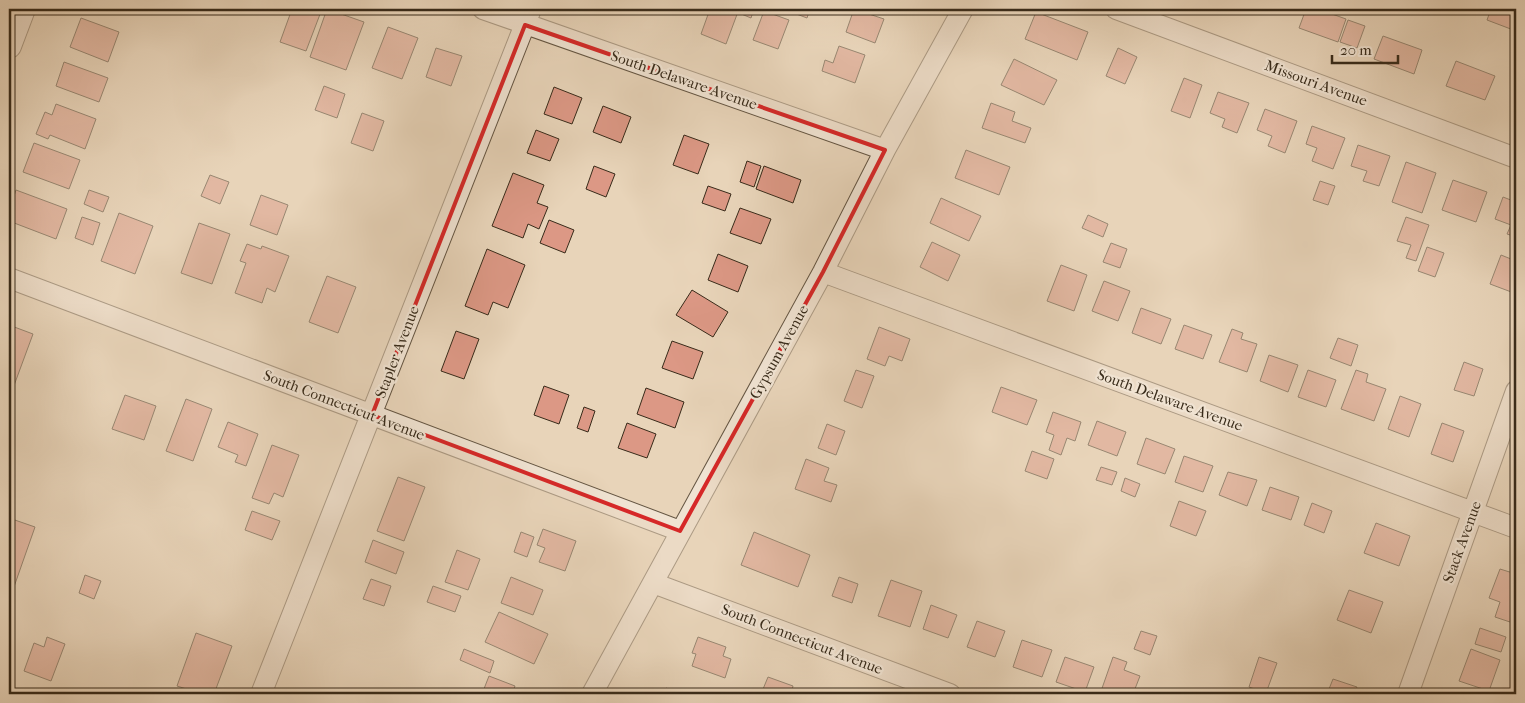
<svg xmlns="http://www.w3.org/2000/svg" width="1525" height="703" viewBox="0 0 1525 703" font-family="'IM FELL French Canon',serif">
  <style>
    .building { fill: #dc9885; stroke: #382b1a }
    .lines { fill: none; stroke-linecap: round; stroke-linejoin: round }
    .minor-casing { stroke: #645542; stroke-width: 22 }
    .tertiary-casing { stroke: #645542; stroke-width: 26 }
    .minor { stroke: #f0e3d2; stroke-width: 20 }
    .tertiary { stroke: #f0e3d2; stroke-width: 24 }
    .marked { fill: none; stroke: #d62828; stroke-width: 4; stroke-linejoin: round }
    .labels { text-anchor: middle; stroke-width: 4.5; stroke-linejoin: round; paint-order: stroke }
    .street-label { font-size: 15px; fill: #382b1a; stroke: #f0e3d2 }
  </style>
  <rect width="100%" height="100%" fill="#e8d4b9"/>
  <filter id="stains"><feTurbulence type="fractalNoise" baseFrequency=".004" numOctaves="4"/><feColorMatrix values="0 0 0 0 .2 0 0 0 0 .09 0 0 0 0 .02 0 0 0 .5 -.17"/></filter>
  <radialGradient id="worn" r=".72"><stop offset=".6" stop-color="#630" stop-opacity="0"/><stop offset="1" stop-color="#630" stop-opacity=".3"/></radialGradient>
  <path class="building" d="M205 9H222L220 14Z
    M292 9H322L306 51 280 42Z
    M327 9 364 22 346 70 310 57Z
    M710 9H739L726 44 701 34Z
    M741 9H754L751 18 739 13Z
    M786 9H810L807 18 786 10Z
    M854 9 884 19 875 43 846 32Z
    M1306 9H1318L1346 19 1338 42 1299 28Z
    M1491 9H1516V31L1487 20Z
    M764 11 789 20 778 49 753 40Z
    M1036 12 1088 32 1077 60 1025 39Z
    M81 18 119 32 108 62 70 47Z
    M1348 20 1365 26 1357 48 1340 42Z
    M388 27 418 38 402 79 372 68Z
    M1383 36 1422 50 1414 74 1374 59Z
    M839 46 865 55 855 83 822 71 825 60 833 63Z
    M436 48 462 56 451 86 426 77Z
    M1118 48 1137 57 1125 84 1106 76Z
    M1014 59 1057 80 1044 105 1001 85Z
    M1456 61 1495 76 1485 100 1446 86Z
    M64 62 108 78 99 102 56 86Z
    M1184 78 1202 85 1190 118 1171 111Z
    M324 86 345 94 337 118 315 110Z
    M554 87 582 98 572 124 544 114Z
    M1218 92 1249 103 1237 133 1222 127 1225 119 1210 113Z
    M991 103 1015 112 1012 121 1031 128 1025 143 982 128Z
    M56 104 96 119 85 149 50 135 48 139 36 134 45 112 52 115Z
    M603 106 631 117 621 143 593 132Z
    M1265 109 1297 121 1285 153 1268 146 1272 136 1257 130Z
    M362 113 384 121 373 151 351 143Z
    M1312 126 1345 138 1333 169 1312 161 1317 148 1306 144Z
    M536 130 559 139 550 161 527 153Z
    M684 135 709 144 698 174 673 165Z
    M34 143 80 160 69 189 23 172Z
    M1358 145 1390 156 1379 186 1363 181 1367 171 1351 166Z
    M966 150 1010 167 999 195 955 178Z
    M747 161 761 166 754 187 740 182Z
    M1406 162 1436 173 1422 213 1392 202Z
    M594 166 615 174 606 197 586 189Z
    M764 166 801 180 793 203 756 189Z
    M513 173 544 185 537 203 548 207 539 229 528 224 523 238 492 226Z
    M210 175 229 182 220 204 201 196Z
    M1453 180 1487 192 1476 222 1442 210Z
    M1320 181 1335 186 1328 205 1313 200Z
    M708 186 731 194 725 211 702 203Z
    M16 190 67 209 56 239 9 221V211Z
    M89 190 109 197 103 212 84 204Z
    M261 195 288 205 277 235 250 225Z
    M1503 197 1516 202V237L1507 234 1511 225 1495 219Z
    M941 198 981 216 969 241 930 223Z
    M740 208 771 219 761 244 730 233Z
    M119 213 153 226 135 274 101 261Z
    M1088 215 1108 224 1103 237 1082 228Z
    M82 217 100 223 93 245 75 238Z
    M1406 217 1429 225 1416 261 1406 258 1411 245 1397 241Z
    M549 220 574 230 565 253 540 243Z
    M199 223 230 234 212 284 181 273Z
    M932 242 960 255 948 281 920 267Z
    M1111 243 1127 249 1120 268 1103 262Z
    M247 244 261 249 262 246 289 256 275 292 267 288 262 303 235 293 246 263 240 261Z
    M1427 247 1444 253 1435 277 1418 271Z
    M487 249 525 265 508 308 493 302 488 315 465 306Z
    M718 254 748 266 738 292 708 280Z
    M1501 255 1516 261 1514 293 1490 284Z
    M1061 265 1087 275 1074 311 1047 301Z
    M327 276 356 287 338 333 309 322Z
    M1104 281 1130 291 1118 321 1092 311Z
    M692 290 728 312 713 337 676 315Z
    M1141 308 1171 319 1161 344 1132 333Z
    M9 325 33 334 9 399Z
    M1184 325 1212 335 1203 359 1175 349Z
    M879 327 910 339 902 361 889 356 885 366 867 359Z
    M1232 329 1243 333 1241 339 1257 344 1247 372 1219 362Z
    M456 331 479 339 464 379 441 371Z
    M1338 338 1358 345 1351 366 1330 358Z
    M672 341 703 352 693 379 662 368Z
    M1269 355 1298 365 1288 392 1260 381Z
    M1464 362 1483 369 1474 396 1454 390Z
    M856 370 874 376 862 408 844 401Z
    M1308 370 1336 380 1326 407 1298 397Z
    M1356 370 1368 374 1366 382 1386 389 1374 421 1341 409Z
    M544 386 569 395 559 424 534 415Z
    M1001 387 1037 400 1027 425 992 412Z
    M646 388 684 402 675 428 637 414Z
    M125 395 156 406 144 440 112 429Z
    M1400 396 1421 404 1409 437 1388 429Z
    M186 399 212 409 193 461 166 451Z
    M584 407 595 411 588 432 577 428Z
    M1053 412 1081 422 1075 441 1067 438 1061 455 1049 450 1054 435 1046 432Z
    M1097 421 1126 432 1117 456 1088 445Z
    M228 422 258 434 246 466 235 462 238 455 218 447Z
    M627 423 656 434 647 458 618 448Z
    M1442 423 1464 431 1453 462 1431 454Z
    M827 424 845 431 836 455 818 448Z
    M1146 438 1175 449 1165 474 1137 464Z
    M272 445 299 455 283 497 274 493 269 504 252 498Z
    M1032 451 1054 459 1047 479 1025 471Z
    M1184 456 1213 466 1203 492 1175 482Z
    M806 459 829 468 824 481 837 485 831 502 795 489Z
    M1101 467 1117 472 1112 485 1096 480Z
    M1228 472 1257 480 1247 506 1219 495Z
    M398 477 425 487 404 541 377 531Z
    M1125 478 1140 484 1135 497 1121 491Z
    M1270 487 1299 497 1291 520 1262 510Z
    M1179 501 1206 511 1196 536 1170 526Z
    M1312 503 1332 511 1324 533 1304 525Z
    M252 511 280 521 272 540 245 530Z
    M9 518 35 527 9 601Z
    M1376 523 1410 536 1399 566 1364 553Z
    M543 529 576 541 565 571 539 562 545 548 537 545Z
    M521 532 534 537 527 557 514 552Z
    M754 532 810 555 798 587 741 565Z
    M373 540 404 552 396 574 365 562Z
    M457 550 480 559 468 590 445 582Z
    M1500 569 1516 574V600L1514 608 1516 609V624L1495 617 1500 602 1489 598Z
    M85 575 101 581 94 599 79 593Z
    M511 577 543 590 533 615 501 603Z
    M839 577 858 584 852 603 832 596Z
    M371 579 391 586 384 606 363 599Z
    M891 580 922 591 910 627 878 616Z
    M433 586 461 596 455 612 427 602Z
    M1349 590 1383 602 1371 633 1337 620Z
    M931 605 957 615 948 638 923 629Z
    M499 612 548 634 534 664 485 642Z
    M977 621 1005 631 995 657 967 647Z
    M1480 628 1506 637 1501 652 1475 644Z
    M1141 631 1157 636 1150 655 1134 649Z
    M196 633 232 646 214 694H202L177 686Z
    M47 637 65 644 51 681 24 671 34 643 44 647Z
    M698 637 726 647 723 656 731 659 725 678 692 666 696 654 692 653Z
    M1022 640 1052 650 1042 677 1013 667Z
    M464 649 494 661 490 673 460 660Z
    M1471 649 1500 660 1489 691 1459 681Z
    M1065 657 1094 667 1085 692 1056 682Z
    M1113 657 1127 662 1124 670 1140 676 1133 694H1100Z
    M1259 657 1277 663 1266 693 1249 687Z
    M489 676 515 686 512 694H482Z
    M768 677 793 686 791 694H761Z
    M1333 679 1357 687 1354 694H1327Z
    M666 688 683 694H663Z"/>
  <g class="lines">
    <g class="minor-casing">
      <path id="minor" d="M483 9 885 150
        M1116 9 1516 158
        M823 272 1516 528
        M9 278 680 531
        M653 583 950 694
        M261 694 531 9
        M592 694 823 272 885 150 963 9
        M1408 694 1516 391"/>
    </g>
    <g class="tertiary-casing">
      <path id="tertiary" d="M9 46 23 9"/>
    </g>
    <use href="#minor" class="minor"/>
    <use href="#tertiary" class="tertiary"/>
  </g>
  <path d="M0 0H1525V703H0ZM525 25 885 150 823 272 680 531 372 415Z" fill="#e8d4b9" fill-opacity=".55" fill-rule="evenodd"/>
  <path class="marked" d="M525 25 885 150 823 272 680 531 372 415Z"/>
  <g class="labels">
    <g class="street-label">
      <text transform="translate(684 80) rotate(19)" y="5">South Delaware Avenue</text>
      <text transform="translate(1316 83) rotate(20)" y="5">Missouri Avenue</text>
      <text transform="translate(397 352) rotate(-69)" y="5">Stapler Avenue</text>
      <text transform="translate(779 352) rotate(-61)" y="5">Gypsum Avenue</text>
      <text transform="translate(1170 400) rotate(20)" y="5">South Delaware Avenue</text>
      <text transform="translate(344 405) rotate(21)" y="5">South Connecticut Avenue</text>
      <text transform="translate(1462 542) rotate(-70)" y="5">Stack Avenue</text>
      <text transform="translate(802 639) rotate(21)" y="5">South Connecticut Avenue</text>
    </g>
  </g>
  <rect width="1525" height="703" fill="none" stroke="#e8d4b9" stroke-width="30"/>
  <rect x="10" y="10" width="1505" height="683" fill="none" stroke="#382b1a" stroke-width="2.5"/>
  <rect x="15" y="15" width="1495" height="673" fill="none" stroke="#382b1a"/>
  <path d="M1332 55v8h66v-8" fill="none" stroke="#382b1a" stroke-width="2.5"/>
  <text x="1340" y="55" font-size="15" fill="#382b1a" stroke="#f0e3d2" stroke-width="4" paint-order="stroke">20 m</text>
  <rect width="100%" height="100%" filter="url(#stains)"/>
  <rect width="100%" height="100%" fill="url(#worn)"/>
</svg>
